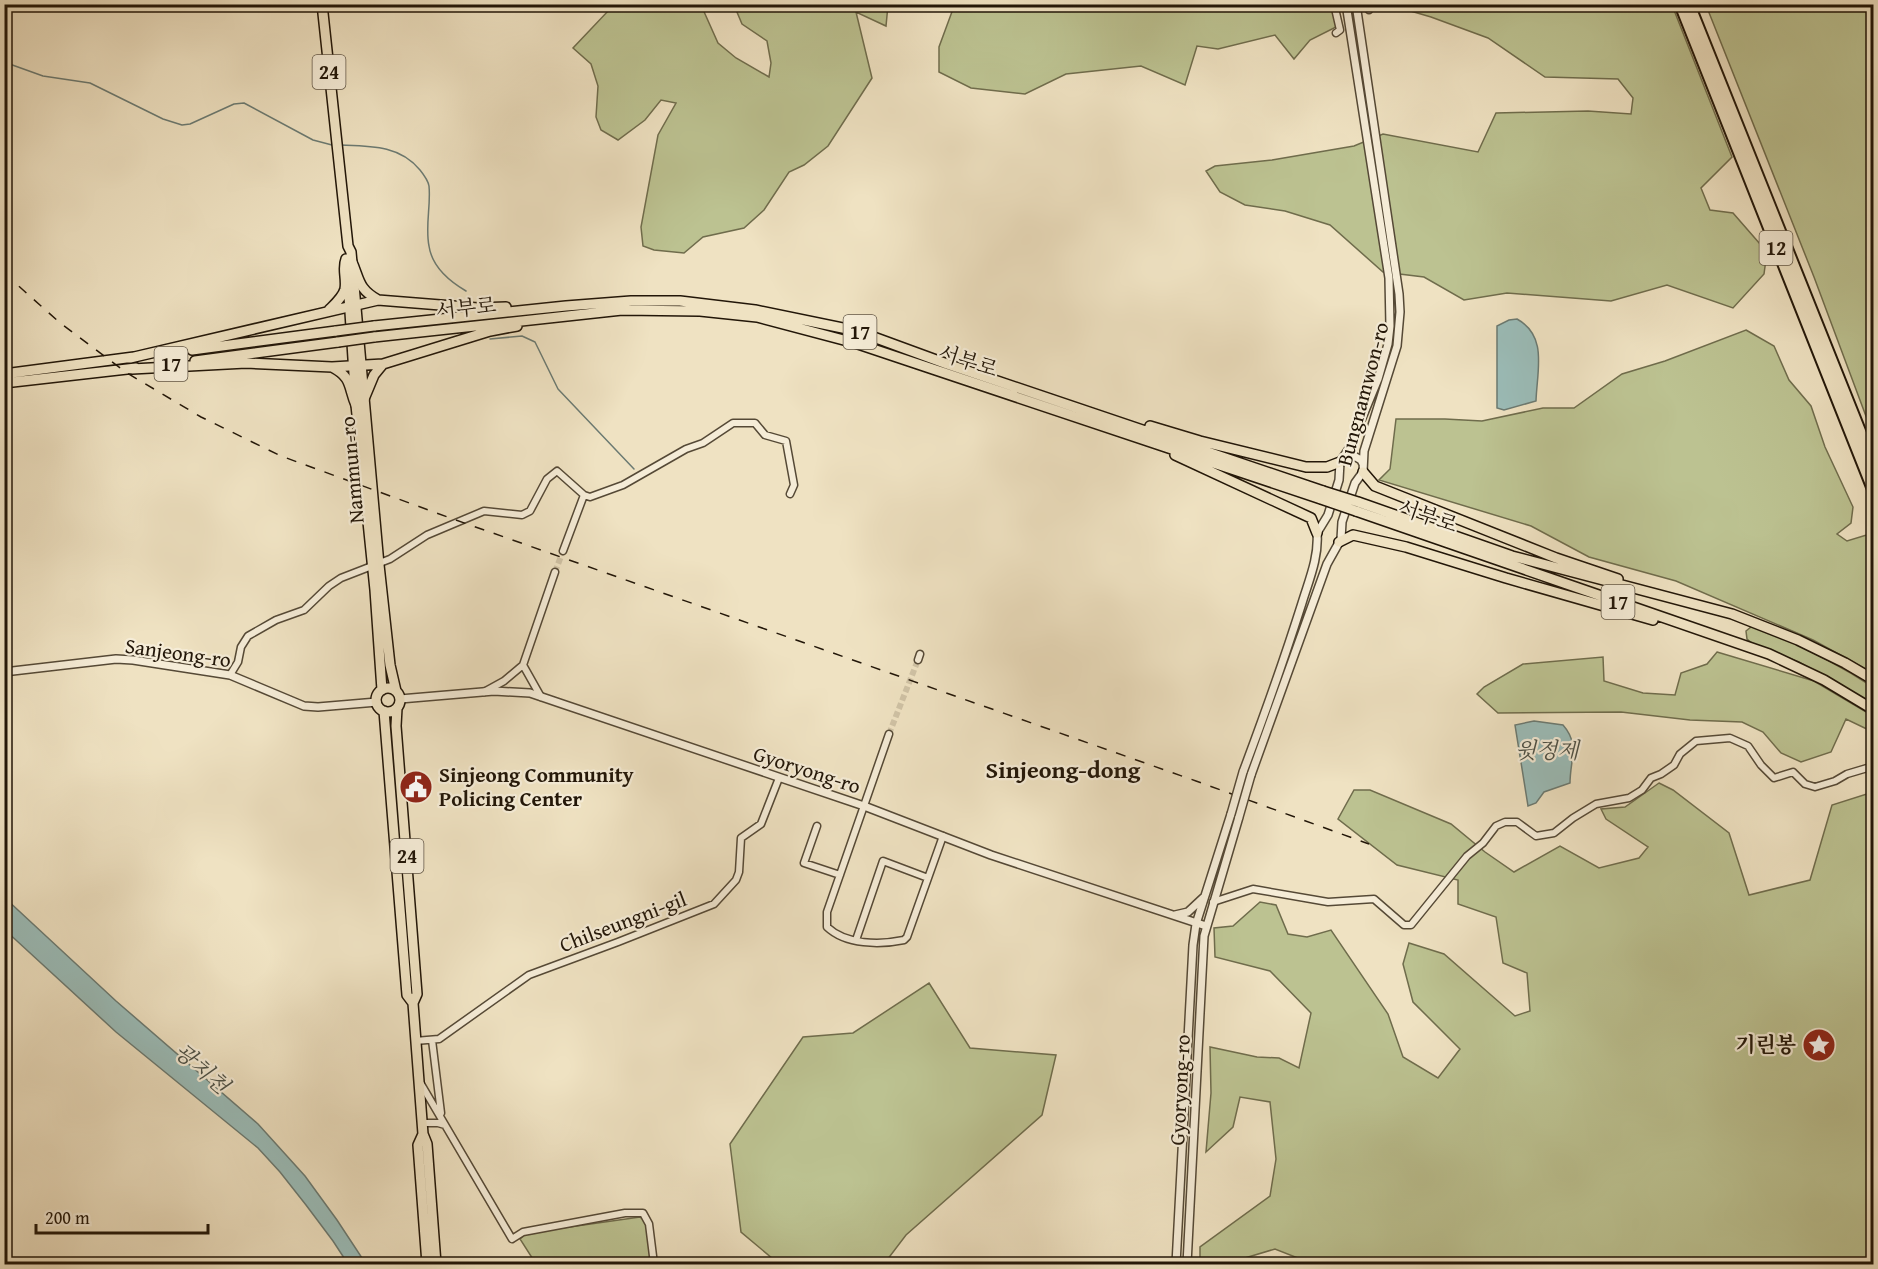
<svg xmlns="http://www.w3.org/2000/svg" width="1878" height="1269" viewBox="0 0 1878 1269" font-family="'Gentium Book Plus','Noto Serif KR',serif">
  <style>
    .green { fill: #bcc291; stroke: #6f6c4c; stroke-width: 1.5 }
    .water { fill: #9bbdb9; stroke: #6b7a72; stroke-width: 1.5 }
    .lines { fill: none; stroke-linecap: round; stroke-linejoin: round }
    .stream { stroke: #6b7a72; stroke-width: 1.5 }
    .minor-tunnel { stroke: #d0c3a6; stroke-width: 6; stroke-dasharray: 6 3; stroke-linecap: butt }
    .minor-casing { stroke: #554936; stroke-width: 9 }
    .tertiary-casing { stroke: #554936; stroke-width: 10 }
    .primary-casing { stroke: #221608; stroke-width: 12 }
    .trunk-casing { stroke: #221608; stroke-width: 12 }
    .motorway-casing { stroke: #221608; stroke-width: 14 }
    .minor { stroke: #f5ecd7; stroke-width: 6 }
    .tertiary { stroke: #f5ecd7; stroke-width: 7 }
    .primary { stroke: #efe2c2; stroke-width: 9 }
    .trunk { stroke: #efe2c2; stroke-width: 9 }
    .motorway { stroke: #efe2c2; stroke-width: 10 }
    .rail { stroke: #221608; stroke-width: 1.5; stroke-dasharray: 10 10; stroke-linecap: butt }
    .tertiary-bridge-casing { stroke: #554936; stroke-width: 10; stroke-linecap: butt }
    .trunk-bridge-casing { stroke: #221608; stroke-width: 12; stroke-linecap: butt }
    .tertiary-bridge { stroke: #f5ecd7; stroke-width: 7 }
    .trunk-bridge { stroke: #efe2c2; stroke-width: 9 }
    .labels { text-anchor: middle; stroke-width: 4.5; stroke-linejoin: round; paint-order: stroke }
    .shield { fill: #f5ecd7; stroke: #615646; stroke-width: 1.5 }
    .shield-label { font-size: 20px; font-weight: bold; fill: #221608 }
    .street-label { font-size: 21px; fill: #221608; stroke: #f5ecd7 }
    .poi-label { font-size: 21px; font-weight: bold; fill: #221608; stroke: #f5ecd7; text-anchor: start }
    .water-label { font-size: 22px; font-style: italic; fill: #4c5046; stroke: #f5ecd7 }
    .quarter-label { font-size: 24px; font-weight: bold; fill: #221608; stroke: #f5ecd7 }
  </style>
  <rect width="100%" height="100%" fill="#efe2c2"/>
  <filter id="stains"><feTurbulence type="fractalNoise" baseFrequency=".00333" numOctaves="4"/><feColorMatrix values="0 0 0 0 .2 0 0 0 0 .09 0 0 0 0 .02 0 0 0 .5 -.17"/></filter>
  <radialGradient id="worn" r=".72"><stop offset=".6" stop-color="#630" stop-opacity="0"/><stop offset="1" stop-color="#630" stop-opacity=".3"/></radialGradient>
  <path class="green" d="M1128 4 1134 8C1152 5 1185 0 1202 8L1207 4 1334 5 1336 27 1310 40 1294 59 1275 35 1218 49 1197 46 1185 85 1141 66 1066 74 1025 94 971 88 939 72V47L953 9 952 5Z
    M611 5H701L718 43 736 58 769 77 771 63 767 41 742 24 734 5H888L886 26 856 12 872 78 828 146 804 165 789 172 764 210 744 228 703 237 684 253 654 250 643 246 641 227 658 135 676 103 661 100 645 120 618 140 601 130 596 117 598 86 591 64 573 48 610 9Z
    M1390 5H1672L1732 157 1701 188 1710 210 1733 213 1767 252 1764 274 1733 308 1667 285 1611 301 1507 293 1464 300 1424 277 1383 272 1330 225 1285 211 1245 205 1220 192 1206 171 1215 166 1272 160 1354 146 1383 134 1478 152 1496 113 1588 111 1631 114 1633 98 1618 79 1545 77 1488 38 1431 17Z
    M1706 5H1873V435L1814 277Z
    M1746 330 1774 346 1789 380 1811 406 1825 447 1853 507 1851 523 1837 534 1847 541 1873 533V567L1870 572 1874 577 1873 673 1813 640 1676 581 1589 557 1531 526 1379 480 1390 469 1396 419H1445L1482 421 1543 408H1574L1622 374 1665 361Z
    M1751 627H1757C1798 644 1836 663 1873 687V705L1799 662 1753 644 1747 639 1746 631Z
    M1717 652 1814 681 1873 716V732L1846 719 1831 752 1801 762 1781 753 1763 732 1742 722 1690 720 1621 712 1498 713 1477 694 1484 687 1523 664 1603 657 1604 681 1643 693 1675 695 1681 673 1707 664Z
    M1659 783 1673 790 1729 833 1749 895 1810 880 1832 805 1873 792V1264H1313L1275 1249 1225 1264H1200V1247L1270 1196 1276 1159 1270 1102 1240 1097 1233 1127 1206 1152 1211 1093 1210 1047 1257 1057 1279 1058 1299 1068 1311 1013 1270 971 1215 957 1214 928 1233 926 1260 902 1276 905 1288 934 1307 937 1331 930 1388 1014 1403 1057 1438 1078 1460 1049 1413 1002 1403 964 1409 943 1444 954 1515 1016 1530 1011 1527 973 1503 963 1496 917 1458 904V880L1397 865 1338 819 1354 790H1370L1451 824 1485 852 1514 872 1560 846 1599 868 1639 858 1648 847 1606 819 1601 809 1625 807Z
    M929 983 970 1048 1056 1055 1042 1115 906 1235 884 1264H779L741 1232 730 1144 803 1037 853 1033Z
    M640 1217 645 1220 653 1264H536L520 1239 527 1233Z"/>
  <path class="water" d="M1517 319C1548 336 1537 370 1536 401L1504 410 1497 408V326L1509 320Z
    M1534 721 1563 725C1580 744 1570 760 1570 783L1544 792 1536 803 1528 806 1515 725Z
    M5 898 116 1001 258 1124 305 1176 337 1220 366 1264H348L333 1241 306 1205 280 1172 258 1148 116 1032 5 930Z"/>
  <g class="lines">
    <path class="stream" d="M4 62 43 76 90 83 163 119 182 125 190 124 234 104 244 103 313 140 332 145
      M340 145C370 146 400 145 420 170 424 175 428 180 429 186 431 206 425 226 429 246 432 267 449 281 466 291
      M490 339 522 336 535 342 558 389 634 469"/>
    <path class="minor-tunnel" d="M555 572 563 551
      M889 734 918 660"/>
    <g class="minor-casing">
      <path id="minor" d="M1334 4 1340 30 1336 33
        M1369 4V10
        M563 551 584 495
        M918 660 920 654
        M523 665 555 572
        M230 675 238 662 241 647 248 636 276 620 304 610 329 586 341 578 390 559 427 535 484 511 522 515 530 511 547 479 557 471 584 495 590 497 623 485 686 449 703 443 733 423H755L765 435 786 441 794 485 790 494
        M484 692 504 681 523 665 541 697
        M889 734 827 912V927C846 945 880 945 904 940L907 937 943 836
        M817 826 804 863 840 875
        M1213 902 1253 889 1328 902 1374 899 1404 925H1411L1467 856 1483 843 1496 826 1505 822H1517L1536 836 1554 833 1573 818 1596 804 1629 798 1642 790 1651 778 1661 774 1674 765 1680 754 1696 741 1730 738 1748 746 1761 765 1774 778 1793 772 1805 784 1815 787 1835 781 1847 774 1874 766
        M856 940 883 861 928 878
        M432 1040 441 1113
        M415 1041 439 1039 529 975 618 942 714 904 736 880 739 872 741 838 761 824 779 778
        M421 1084 512 1239 523 1232 625 1213H643L649 1224 654 1264
        M422 1123H438L445 1125"/>
    </g>
    <g class="tertiary-casing">
      <path id="tertiary" d="M1343 459 1354 456 1361 460 1363 464
        M4 672 116 659 133 660 230 675 304 706 318 707 377 702
        M400 699 494 691 530 693 864 806 991 855 1206 926
        M1243 772C1264 716 1284 660 1302 603 1309 580 1319 557 1317 533L1328 515 1339 480 1340 462 1350 447 1378 379 1388 344 1390 326 1389 278 1346 4
        M1251 775 1327 564 1341 539 1342 522 1355 483 1363 472 1364 451 1397 346 1400 312 1399 294 1356 4
        M1175 915 1188 912 1203 898
        M1176 1264 1193 945 1196 924 1231 814
        M1187 1264 1204 936 1239 817"/>
    </g>
    <g class="primary-casing">
      <path id="primary" d="M322 4 348 246 351 252 379 565 390 665 396 691
        M348 281 356 405 375 590 382 690
        M376 700a12 12 0 1 1 24 0a12 12 0 1 1-24 0Z
        M397 708 396 726 417 994 413 1003 423 1134 427 1144 436 1264
        M384 711 407 995 413 1003
        M423 1134 418 1145 427 1264"/>
    </g>
    <g class="trunk-casing">
      <path id="trunk" d="M351 260C360 279 357 288 378 300
        M329 310C335 304 343 297 345 289 347 279 342 269 346 259
        M374 326 566 306 631 301H680L755 310 857 331 947 364 1323 491
        M374 337 622 310 700 311 757 317 855 343 1321 499
        M192 350 336 331
        M130 358 378 300 478 308 506 307
        M195 361 338 342
        M332 367C353 378 348 387 356 405
        M132 369 246 363 332 367 383 364 490 331 517 326
        M4 374 134 357
        M4 383 136 368
        M364 399 374 375 383 364
        M1150 426 1200 441 1306 467H1327L1340 462
        M1175 455 1311 518 1317 533
        M1363 472 1375 486 1556 558 1618 579
        M1358 502 1512 556 1732 614 1798 640 1845 663 1874 680
        M1356 511 1769 654 1824 680 1874 710
        M1339 542 1353 535 1406 547 1506 578 1653 620"/>
    </g>
    <g class="motorway-casing">
      <path id="motorway" d="M1680 4 1874 492
        M1689 4 1874 466"/>
    </g>
    <use href="#minor" class="minor"/>
    <use href="#tertiary" class="tertiary"/>
    <use href="#primary" class="primary"/>
    <use href="#trunk" class="trunk"/>
    <use href="#motorway" class="motorway"/>
    <path class="rail" d="M4 273 59 322 127 373 201 417 281 456 453 519 1196 781 1369 844"/>
    <g class="tertiary-bridge-casing">
      <path id="tertiary-bridge" d="M1231 814 1243 772
        M1239 817 1251 775"/>
    </g>
    <g class="trunk-bridge-casing">
      <path id="trunk-bridge" d="M336 331 374 326
        M338 342 374 337
        M1323 491 1358 502
        M1321 499 1356 511"/>
    </g>
    <use href="#tertiary-bridge" class="tertiary-bridge"/>
    <use href="#trunk-bridge" class="trunk-bridge"/>
  </g>
  <defs>
    <g id="civic-disc" transform="scale(1.725)"><circle r="9.5" fill="#8f2418" stroke="#f5ecd7"/><path d="M-.6-6.5H3V-4.5H.6V-3L4-1V1h2V6H-6V1h2V-1L-.6-3ZM-1.2 2.5V6h2.4V2.5Z" fill="#fff"/></g>
    <g id="sight-disc" transform="scale(1.725)"><circle r="9.5" fill="#8f2418" stroke="#f5ecd7"/><path d="M0-6L1.8-2.2L6-1.7L2.9 1.2L3.7 5.4L0 3.3L-3.7 5.4L-2.9 1.2L-6-1.7L-1.8-2.2Z" fill="#fff"/></g>
  </defs>
  <g fill-rule="evenodd">
    <use href="#civic-disc" x="416" y="787"/>
    <use href="#sight-disc" x="1819" y="1045"/>
  </g>
  <g class="labels">
    <g class="shield">
      <rect x="312.5" y="55" width="33" height="34" rx="4.5"/>
      <rect x="1759.5" y="231" width="33" height="34" rx="4.5"/>
      <rect x="843.5" y="315" width="33" height="34" rx="4.5"/>
      <rect x="154.5" y="347" width="33" height="34" rx="4.5"/>
      <rect x="1601.5" y="585" width="33" height="34" rx="4.5"/>
      <rect x="390.5" y="839" width="33" height="34" rx="4.5"/>
    </g>
    <g class="shield-label">
      <text x="329" y="79">24</text>
      <text x="1776" y="255">12</text>
      <text x="860" y="339">17</text>
      <text x="171" y="371">17</text>
      <text x="1618" y="609">17</text>
      <text x="407" y="863">24</text>
    </g>
    <g class="street-label">
      <text transform="translate(466 308) rotate(-6)" y="7">서부로</text>
      <text transform="translate(968 361) rotate(18)" y="7">서부로</text>
      <text transform="translate(1363 394) rotate(-75)" y="7">Bungnamwon-ro</text>
      <text transform="translate(352 470) rotate(-95)" y="7">Nammun-ro</text>
      <text transform="translate(1428 516) rotate(19)" y="7">서부로</text>
      <text transform="translate(178 653) rotate(8)" y="7">Sanjeong-ro</text>
      <text transform="translate(807 770) rotate(18)" y="7">Gyoryong-ro</text>
      <text transform="translate(623 922) rotate(-21)" y="7">Chilseungni-gil</text>
      <text transform="translate(1180 1090) rotate(-87)" y="7">Gyoryong-ro</text>
    </g>
    <g class="poi-label">
      <text x="439" y="782">Sinjeong Community<tspan x="439" dy="24">Policing Center</tspan></text>
      <text x="1796" y="1052" text-anchor="end">기린봉</text>
    </g>
    <g class="water-label">
      <text x="1547" y="758">윗정제</text>
      <text transform="translate(202 1068) rotate(41)" y="8">광치천</text>
    </g>
    <g class="quarter-label">
      <text x="1063" y="778">Sinjeong-dong</text>
    </g>
  </g>
  <rect width="1878" height="1269" fill="none" stroke="#efe2c2" stroke-width="24"/>
  <rect x="6" y="6" width="1866" height="1257" fill="none" stroke="#221608" stroke-width="3"/>
  <rect x="12" y="12" width="1854" height="1245" fill="none" stroke="#221608" stroke-width="1.5"/>
  <path d="M36 1224v9h172v-9" fill="none" stroke="#221608" stroke-width="3"/>
  <text x="45" y="1224" font-size="18" fill="#221608" stroke="#f5ecd7" stroke-width="4.5" paint-order="stroke">200 m</text>
  <rect width="100%" height="100%" filter="url(#stains)"/>
  <rect width="100%" height="100%" fill="url(#worn)"/>
</svg>
